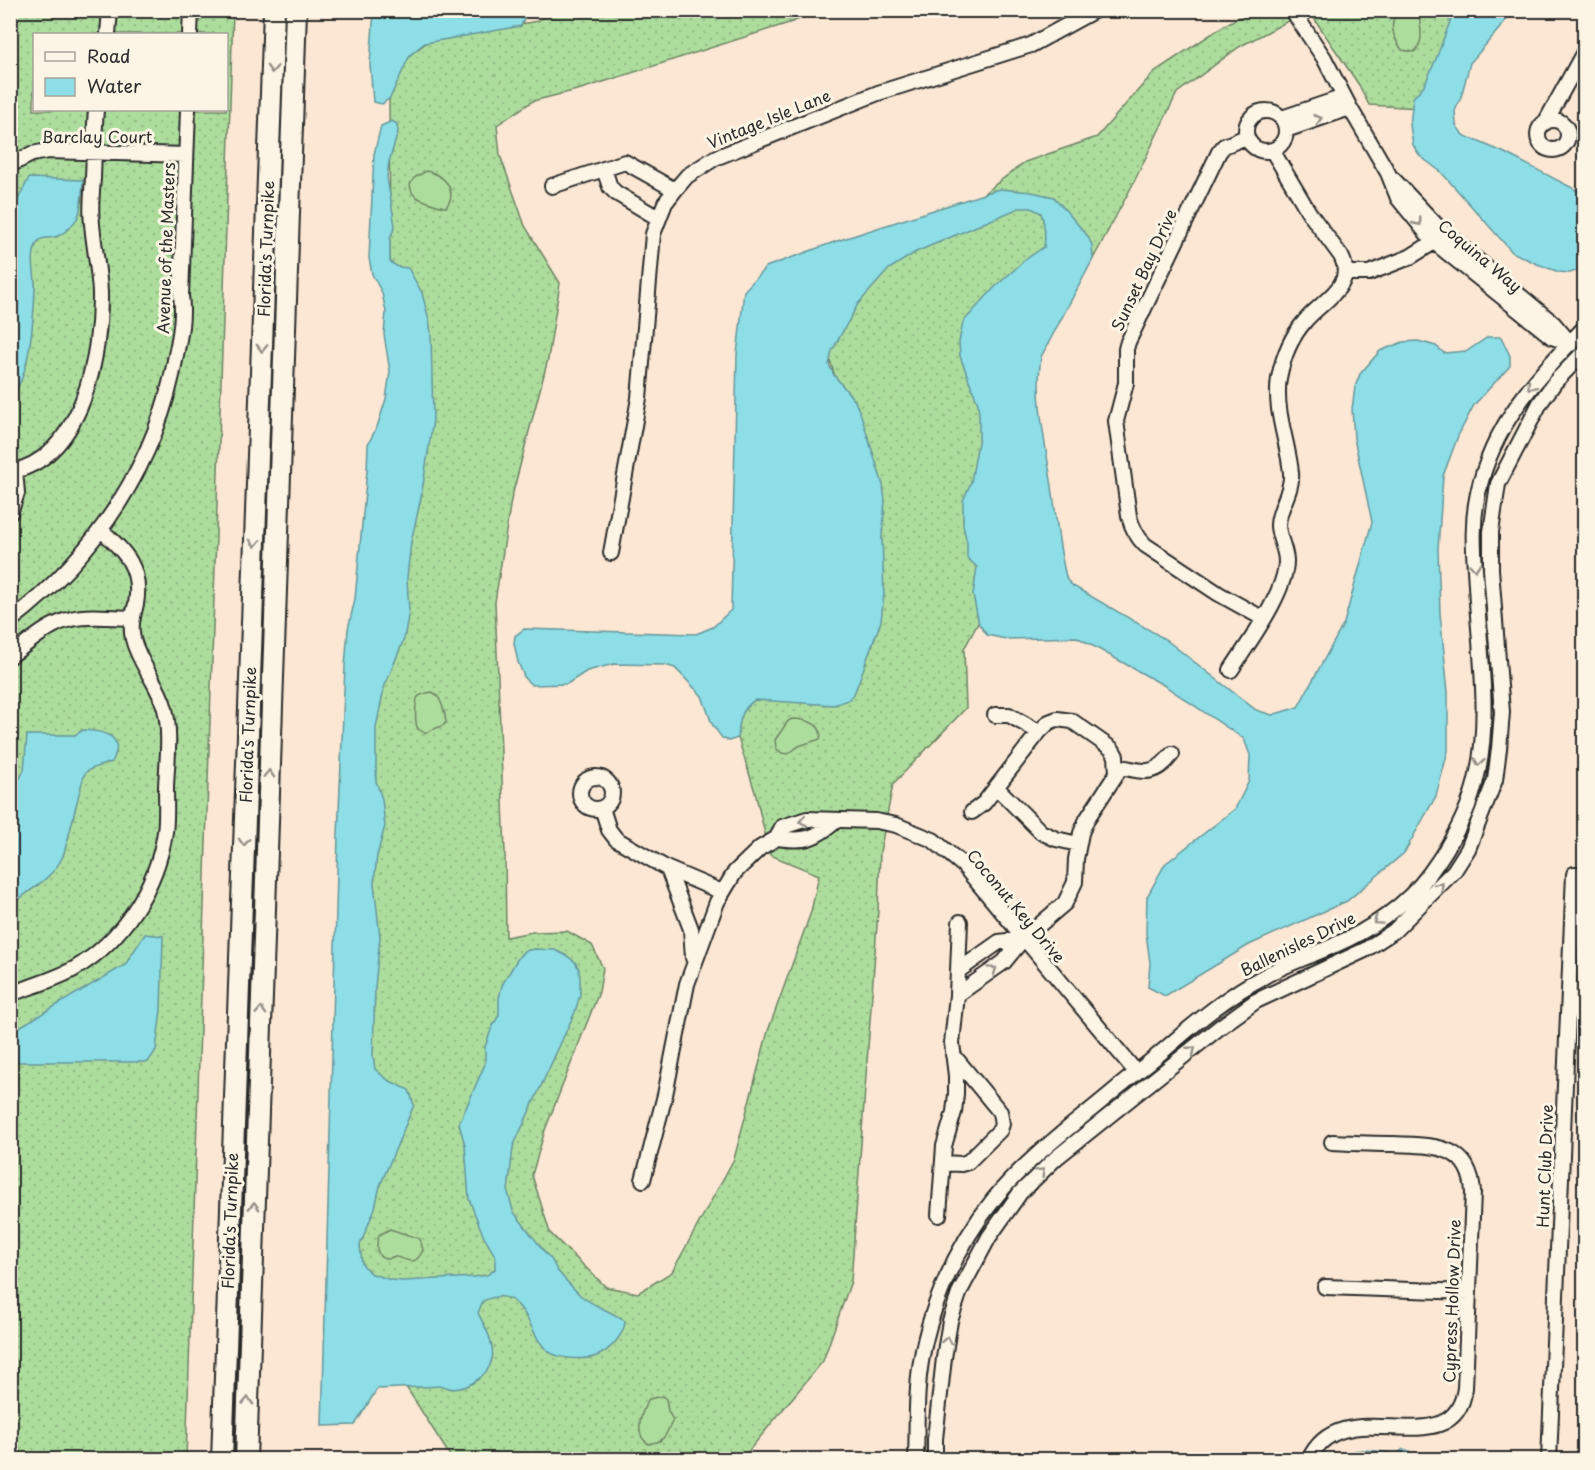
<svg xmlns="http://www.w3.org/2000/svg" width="1595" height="1470" viewBox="0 0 1595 1470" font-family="'Playpen Sans',sans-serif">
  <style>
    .grass { fill: url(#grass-dots); stroke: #6c8464; stroke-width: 1.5; fill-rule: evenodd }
    .pitch { fill: #addd9d; stroke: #6c8464; stroke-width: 1.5 }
    .water { fill: #8ddee6; stroke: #66969b; stroke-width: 1.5 }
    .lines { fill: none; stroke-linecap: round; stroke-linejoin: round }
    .minor-casing { stroke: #2b2b2b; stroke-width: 18 }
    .highway-casing { stroke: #2b2b2b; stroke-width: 24 }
    .minor { stroke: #fcf5e5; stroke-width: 14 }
    .highway { stroke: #fcf5e5; stroke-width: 20 }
    .oneway { stroke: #949088 }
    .labels { text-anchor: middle; stroke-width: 6; stroke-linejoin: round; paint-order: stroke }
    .street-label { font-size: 16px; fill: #2b2b2b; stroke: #fcf5e5 }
  </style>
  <defs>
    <pattern id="grass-dots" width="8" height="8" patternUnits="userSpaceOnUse" patternTransform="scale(1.5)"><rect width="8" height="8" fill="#addd9d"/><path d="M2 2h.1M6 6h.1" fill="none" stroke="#95be87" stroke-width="1.8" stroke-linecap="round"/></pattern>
  </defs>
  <rect width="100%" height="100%" fill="#fbe7d3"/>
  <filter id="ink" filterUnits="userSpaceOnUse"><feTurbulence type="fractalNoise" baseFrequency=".0167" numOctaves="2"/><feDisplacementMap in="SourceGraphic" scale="12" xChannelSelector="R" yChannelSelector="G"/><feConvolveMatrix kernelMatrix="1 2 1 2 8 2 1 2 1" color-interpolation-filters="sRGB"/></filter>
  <g filter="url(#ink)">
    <path class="grass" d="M10 11H233L186 1459H11ZM34 34H226V110H34Z
      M552 11H819L792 22 581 89 533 101 497 125 500 155 525 226 560 283 548 359 511 500 495 602 505 852 506 937 532 932 567 931 592 945 603 968 599 992 545 1130 532 1175 550 1233 606 1287 638 1293 672 1272 734 1159 768 1031 811 912 819 875 770 855 755 792 738 738V699L870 492 825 344 867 277 929 235 1025 162 1097 137 1154 72 1225 25 1250 11H1282L1290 20 1239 47 1177 93 1133 184 1093 259 999 300 982 383 989 603 964 649 966 708 893 784 880 852 878 911 851 1281 823 1361 742 1459H452L354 1305 375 661 425 434 390 262 389 86 410 55 430 40 538 21Z
      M1309 11H1472L1420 108 1369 105 1359 85Z"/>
    <path class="pitch" d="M1398 11H1419C1419 24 1426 42 1414 52L1402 50C1393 37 1388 24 1398 11Z
      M426 171C443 174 459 190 446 207 441 207 417 199 414 195 411 192 411 189 410 185L414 178Z
      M432 692C441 695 445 713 446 722L444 725 425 733C421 731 419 731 417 727 415 723 415 700 418 697 421 694 427 693 432 692Z
      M792 719C804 719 824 723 820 739L799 746 788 754 782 753 776 748 775 740 788 721Z
      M390 1229 420 1239 423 1250C415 1267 409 1260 396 1257 387 1256 395 1259 386 1259 375 1258 376 1243 379 1235Z
      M662 1396 666 1399 668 1411 673 1420 665 1436 660 1441 649 1444C633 1436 641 1411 649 1399Z"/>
    <path class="water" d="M374 11 524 10 526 14 521 26 425 43 410 55 390 98 382 104 373 102 370 64Z
      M1454 11H1512L1499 29 1470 63 1461 97 1455 111 1456 125 1463 135 1505 153 1584 194V268L1570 273 1559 272 1537 264 1512 252 1441 172 1420 156 1413 145 1410 125 1413 98 1425 84 1436 59Z
      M392 121 397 124 398 132 389 162 387 177 395 226 390 239V262L398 267 408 268 422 293 429 320 431 333 433 420 421 498 411 542 407 578 409 611 404 639 384 688 376 728V781L382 799 385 826 377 856 374 883 380 937 375 987 373 1056 375 1069 388 1080 409 1090 414 1105 380 1186 375 1208 360 1245 362 1264 370 1273 391 1280 403 1281 474 1277 487 1275 495 1269V1256L483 1235 469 1199 465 1145 459 1124 485 1064V1047L492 1027 499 1015V998L502 985 518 958 524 951 535 949 555 950 567 956 575 962 579 969 580 980V995L575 1012 513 1147 508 1192 513 1211 547 1255C553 1259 553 1264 557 1270 564 1279 572 1287 580 1295 593 1306 611 1311 625 1321 625 1333 612 1348 601 1354 589 1361 559 1360 548 1351 532 1338 530 1313 513 1301 504 1294 492 1297 483 1301L478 1313C485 1326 495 1344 492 1359 488 1378 461 1395 443 1386L377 1389 355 1425 322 1426 338 836 345 666 348 629 355 599 367 471 368 444 377 427 386 399 390 372 384 334 386 312 382 293 372 274 369 258 374 154 381 126Z
      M29 178 83 180C82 191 82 207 78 217 74 224 65 233 58 236 45 241 38 233 34 252 31 263 36 277 35 289 34 314 30 380 11 396V213Z
      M999 189 1032 192 1054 197 1087 235 1092 245 1093 259 1041 357C1034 401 1047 449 1053 494 1057 522 1059 552 1067 580L1073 586 1165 639 1256 710 1272 715 1298 707 1344 623 1372 522 1354 438 1352 409 1355 387 1360 374 1380 351 1403 342 1418 341 1436 346 1444 353 1467 351 1488 337H1501L1510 356V366L1474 405 1458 436 1443 476 1438 549 1440 613 1448 692V751L1436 796 1404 853 1347 901 1249 945 1165 996 1148 987 1150 963 1146 933 1147 897 1165 864 1235 809 1249 781 1250 755 1244 739 1165 686 1077 637 1006 639 987 635 979 624 973 595 977 567 967 558V543L963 525V501L971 482 979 437V416L978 404 960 356 959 342 963 322 995 287 1026 259 1044 247C1046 234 1045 225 1041 213L1031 208H1019L916 252 889 269 858 304 832 351 829 365 834 375 855 401 861 415 883 485 885 501 882 537 884 594 881 621 859 681 854 694 848 700 834 705 755 700C741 709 739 721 738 738L729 741 722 738 712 724 702 696 675 668 665 665 614 664 587 671 567 684 532 685 525 679 518 662 514 643 515 636 524 629 696 634 713 627 731 610 737 355 744 291 766 267 837 241Z
      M83 730C105 731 126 736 112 762 104 765 91 767 86 772 81 776 69 844 62 858 53 878 27 892 11 905V780L20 778 24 770 27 735H75Z
      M145 934 163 936 161 1010 156 1050 148 1062H11V1032L125 965Z
      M1403 1449 1409 1451 1413 1456 1412 1459H1338C1353 1444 1378 1452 1397 1454Z"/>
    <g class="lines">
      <g class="minor-casing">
        <path id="minor" d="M1292 10 1324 58 1350 108 1388 173 1398 198 1434 242 1552 337 1571 344
          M108 34 110 10
          M190 34 191 10
          M1246 131a20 20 0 1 1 40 0a20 20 0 1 1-40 0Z
          M1282 118 1344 97
          M1538 135a15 15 0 1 1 30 0a15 15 0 1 1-30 0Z
          M1545 123 1584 52
          M1286 130 1350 108
          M1246 137 1224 146 1219 152 1128 342 1126 349V383L1116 421 1129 516C1132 528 1136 536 1145 545L1219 594 1264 619
          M10 165 32 154 48 151 186 155
          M604 169 610 187 616 193 658 218
          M1393 179 1440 229 1554 324 1570 343
          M552 186 625 162 675 190
          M1346 273H1369L1410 257 1434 242
          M10 472C83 458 101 354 100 293 99 270 94 247 92 224 90 209 92 193 93 178 94 155 94 132 96 110
          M10 513 17 493 15 471
          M611 553 639 398 653 234 665 203 675 190 687 176 715 158 878 93 1031 45 1095 10
          M10 621C96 555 158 462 176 355 180 336 184 315 181 296L188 110
          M10 656C29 643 48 624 71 619 90 614 113 618 133 618
          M1231 670C1248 643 1286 593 1286 561 1286 549 1278 537 1278 525 1278 509 1293 491 1291 473 1288 441 1274 411 1279 378 1283 357 1291 337 1305 321 1321 301 1357 286 1341 256L1310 214 1272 150
          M995 715H1009L1039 732
          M1118 766C1143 772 1155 777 1172 754
          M580 793a16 16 0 1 1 32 0a16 16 0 1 1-32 0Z
          M997 788 1041 832 1056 839 1078 844
          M602 808 609 830 616 839 668 869 691 929 693 958
          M777 838C805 842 815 839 836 821
          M668 869 722 892
          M958 971 999 942 1023 939
          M10 994C32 986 54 980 74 969 122 941 157 887 165 832 167 818 166 802 166 787 167 761 171 734 165 709 159 684 139 664 133 639 130 626 133 616 136 604 142 569 126 552 101 530
          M957 995 1004 962 1023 939 1065 903 1075 882 1076 859 1081 833 1087 819 1117 773 1116 756 1112 749 1072 721 1057 719 1049 722 1039 732 984 803 972 812
          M943 1163 961 1164 968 1162 1000 1130 1002 1124 1000 1112 953 1055
          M643 1180 665 1095 687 984 717 902 735 872 760 848 777 838 782 827 807 819 876 821 896 825 933 840 963 865 1136 1072
          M939 1215 944 1146 954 1112 956 1094V1076L952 1043 957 995 960 922
          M1325 1287 1469 1292
          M916 1460C917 1436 916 1412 918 1388 922 1323 953 1250 994 1199 1027 1158 1076 1123 1116 1089 1134 1074 1153 1060 1171 1044 1200 1019 1229 995 1263 977 1285 964 1311 956 1335 945 1370 930 1407 905 1430 873 1449 847 1467 815 1475 784 1492 723 1479 649 1476 585 1474 553 1471 525 1478 493 1493 424 1537 377 1584 328
          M935 1460V1439L944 1358 950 1321 960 1291 989 1237 1020 1193 1056 1158 1220 1027 1256 1001 1365 950 1394 931 1454 871 1468 849 1495 780 1499 749 1502 712 1491 569V532L1498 484 1540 403 1555 382 1584 352
          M1309 1460C1341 1387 1454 1470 1465 1388L1473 1192C1470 1142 1430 1146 1393 1144 1372 1144 1352 1143 1332 1142
          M1549 1460 1574 874H1584"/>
      </g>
      <g class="highway-casing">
        <path id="highway" d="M222 1460 274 10
          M246 1460 296 10"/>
      </g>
      <use href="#minor" class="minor"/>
      <use href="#highway" class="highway"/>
    </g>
    <defs><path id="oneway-chevron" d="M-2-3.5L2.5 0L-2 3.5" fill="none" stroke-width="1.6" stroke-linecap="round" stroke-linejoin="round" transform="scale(1.5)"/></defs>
    <g class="oneway">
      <use href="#oneway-chevron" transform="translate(272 69) rotate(92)"/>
      <use href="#oneway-chevron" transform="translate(1318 119) rotate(-19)"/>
      <use href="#oneway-chevron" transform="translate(1418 222) rotate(51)"/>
      <use href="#oneway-chevron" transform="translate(262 348) rotate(92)"/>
      <use href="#oneway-chevron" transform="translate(1531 386) rotate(130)"/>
      <use href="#oneway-chevron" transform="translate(255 543) rotate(92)"/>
      <use href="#oneway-chevron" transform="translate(1475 567) rotate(85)"/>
      <use href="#oneway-chevron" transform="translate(1479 762) rotate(100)"/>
      <use href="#oneway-chevron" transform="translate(269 774) rotate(-88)"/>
      <use href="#oneway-chevron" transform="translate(803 821) rotate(168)"/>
      <use href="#oneway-chevron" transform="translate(244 842) rotate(92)"/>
      <use href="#oneway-chevron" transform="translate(1440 886) rotate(-47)"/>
      <use href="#oneway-chevron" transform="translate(1377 921) rotate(146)"/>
      <use href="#oneway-chevron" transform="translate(993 970) rotate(-35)"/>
      <use href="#oneway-chevron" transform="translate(261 1011) rotate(-88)"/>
      <use href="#oneway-chevron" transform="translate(1192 1050) rotate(-39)"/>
      <use href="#oneway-chevron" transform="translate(1041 1172) rotate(-45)"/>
      <use href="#oneway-chevron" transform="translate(254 1206) rotate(-88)"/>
      <use href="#oneway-chevron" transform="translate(947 1340) rotate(-80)"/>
      <use href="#oneway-chevron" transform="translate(248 1401) rotate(-88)"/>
    </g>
  </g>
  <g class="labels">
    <g class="street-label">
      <text transform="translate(769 119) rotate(-22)" y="6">Vintage Isle Lane</text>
      <text x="97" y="143">Barclay Court</text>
      <text transform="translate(166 248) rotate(-88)" y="6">Avenue of the Masters</text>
      <text transform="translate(266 249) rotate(-88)" y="6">Florida's Turnpike</text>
      <text transform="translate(1480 256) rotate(40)" y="6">Coquina Way</text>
      <text transform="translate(1144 270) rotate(-65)" y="6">Sunset Bay Drive</text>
      <text transform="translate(248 735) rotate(-88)" y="6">Florida's Turnpike</text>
      <text transform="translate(1016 906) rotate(50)" y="6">Coconut Key Drive</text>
      <text transform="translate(1298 944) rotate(-26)" y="6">Ballenisles Drive</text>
      <text transform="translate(1545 1166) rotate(-88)" y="6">Hunt Club Drive</text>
      <text transform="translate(230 1221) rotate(-88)" y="6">Florida's Turnpike</text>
      <text transform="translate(1452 1301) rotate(-88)" y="6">Cypress Hollow Drive</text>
    </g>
  </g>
  <rect width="1595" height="1470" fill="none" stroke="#fcf5e5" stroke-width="36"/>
  <rect x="18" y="18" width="1559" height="1434" fill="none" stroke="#2b2b2b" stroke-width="2" filter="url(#ink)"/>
  <rect x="33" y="33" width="195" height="78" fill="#fcf5e5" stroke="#a8a49b" stroke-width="1.5"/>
  <rect x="45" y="52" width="30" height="9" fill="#fcf5e5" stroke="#a8a49b" stroke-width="1.5"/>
  <text x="87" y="63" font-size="18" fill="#2b2b2b">Road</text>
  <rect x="45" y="78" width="30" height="18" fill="#8ddee6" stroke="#a8a49b" stroke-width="1.5"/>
  <text x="87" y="93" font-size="18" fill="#2b2b2b">Water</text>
</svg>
